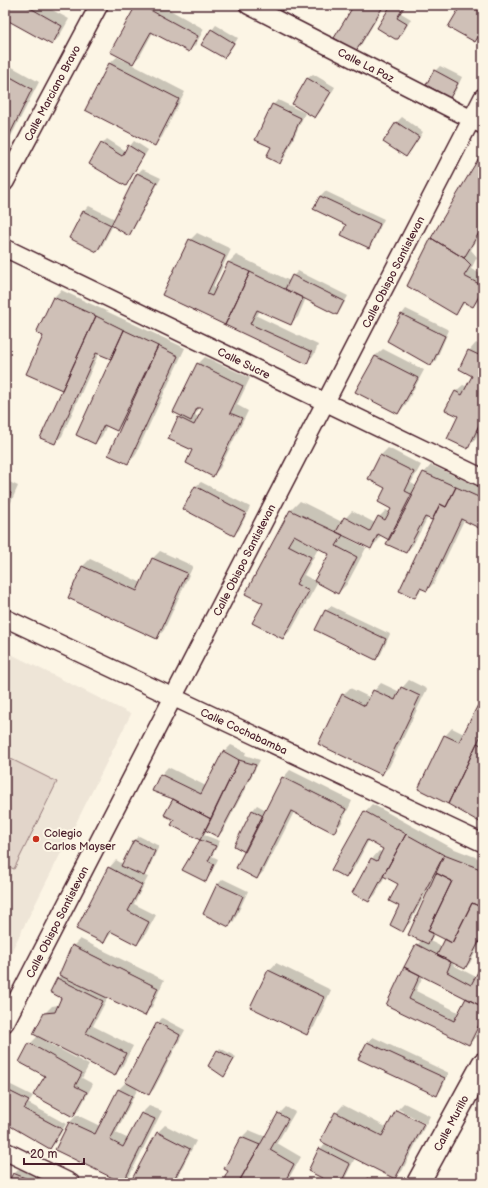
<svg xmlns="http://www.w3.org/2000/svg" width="488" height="1188" viewBox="0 0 488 1188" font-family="'Balsamiq Sans',sans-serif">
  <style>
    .built { fill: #eee5d7 }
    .green { fill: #e2d5ca; stroke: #967a7a }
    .shadow { fill: #0003; fill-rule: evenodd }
    .building { fill: #cfc0b7; stroke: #4a1f2b }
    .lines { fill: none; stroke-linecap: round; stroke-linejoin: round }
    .street-casing { stroke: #4a1f2b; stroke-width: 20 }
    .secondary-casing { stroke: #4a1f2b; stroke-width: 25 }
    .street { stroke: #fcf5e5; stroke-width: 17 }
    .secondary { stroke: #fcf5e5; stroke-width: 22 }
    .poi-dot { fill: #c8321e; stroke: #fcf5e5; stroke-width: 1.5 }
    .labels { text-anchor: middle; stroke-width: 4; stroke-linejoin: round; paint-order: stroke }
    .street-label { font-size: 11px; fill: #4a1f2b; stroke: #fcf5e5 }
    .poi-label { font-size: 11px; fill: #4a1f2b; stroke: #fcf5e5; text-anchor: start }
  </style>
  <rect width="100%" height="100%" fill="#fcf5e5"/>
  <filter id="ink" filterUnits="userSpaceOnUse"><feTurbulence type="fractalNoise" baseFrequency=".025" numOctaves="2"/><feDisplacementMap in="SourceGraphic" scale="8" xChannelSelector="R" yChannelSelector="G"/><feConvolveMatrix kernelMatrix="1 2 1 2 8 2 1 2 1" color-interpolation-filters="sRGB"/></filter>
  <g filter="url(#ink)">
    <path class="built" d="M5 651 131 714 5 964Z"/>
    <path class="green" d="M7 757 57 782 14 869 5 865V762Z"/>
    <path class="shadow" d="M5 5H43L69 19 59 37 52 44 5 18Z
      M137 5H161L204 29 196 44 189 51 153 32 140 56 131 64 185 92 162 137 155 145 109 64 117 57 125 61 126 59Z
      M355 5H385L361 45 356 50Z
      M393 5H406L401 13 411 19 403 33 397 38Z
      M462 5H483V31L475 41Z
      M216 25 238 38 229 52 224 57 212 30Z
      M5 63 39 82 5 148Z
      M440 66 462 77 455 92 450 97 435 71Z
      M313 74 335 87 320 112 315 117 308 78Z
      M278 100 305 113 285 157 280 162 272 146 273 105Z
      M402 117 423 132 411 151 406 156 384 142 397 122Z
      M107 139 126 151 134 141 148 150 130 179 126 184 102 144Z
      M483 153V229L471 250 477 257 471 269 483 275V293L480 299 473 306 465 302 456 314 408 286Z
      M142 169 161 178 133 230 129 235 113 225 102 246 97 251 71 238 84 211 89 206 115 219 138 173Z
      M325 191 384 219 373 242 369 247 320 196Z
      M197 233 231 249 213 287 217 288 229 262 236 255 290 281 293 276 298 271 348 296 341 309 337 314 306 298 298 317 290 324 260 310 257 316 318 345 314 355 306 362 163 295 190 240Z
      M61 290 185 348 135 456 128 463 123 423 117 429 107 425 102 436 95 443 112 358 99 353 62 436 55 443 63 390 27 374 44 336 54 297Z
      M406 309 449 330 436 360 431 364 402 314Z
      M476 343 483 347V433L479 431 475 440 467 447 459 416 455 392 463 385 468 387 473 375 469 351Z
      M383 349 424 370 405 406 398 413 375 356Z
      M205 357 250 378 237 405 248 411 220 468 212 476 193 450 179 418 182 415 198 364ZM200 407H204L199 417 195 415Z
      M388 448 421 465 411 483 418 487 424 473 431 465 483 489V528L464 520 434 583 427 590 423 588 415 597 434 520 428 517 413 545 406 552 391 540 381 535 378 541 370 548 348 537 347 538 366 548 347 584 338 593 318 582 292 629 283 638 264 603 291 510 300 501 342 522 352 511 375 523 379 517 386 510 390 512 392 508 387 488 369 479 381 455ZM319 547 330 553 315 581 304 575Z
      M5 480 18 486 5 516Z
      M201 482 250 507 239 530 234 534 184 508 196 486Z
      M160 551 193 566 164 630 157 638 69 598 83 566 90 559 142 583 153 558Z
      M331 606 390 634 381 654 376 659 326 611Z
      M409 680 427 689 389 767 382 774 343 695 350 688 371 698 374 691 381 683 400 692 402 688Z
      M483 698 482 739 483 823 445 736 452 728 464 734Z
      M231 745 246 752 245 755 260 760 223 831 218 836 207 830 204 835 220 841 212 856 218 859 210 876 205 881 184 870 201 840 173 825 176 820 173 799 161 775 168 767 206 786 224 752Z
      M290 770 352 801 341 824 334 831 294 812 264 871 257 878 246 851 253 810 257 805 266 810 283 778Z
      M372 804 452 848 483 860V937L470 963 465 968 454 963 453 965 476 977 483 964V1015L472 1037H474L483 1020V1023L476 1037 469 1044 388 1004 417 945 422 940 429 890 428 889 410 923 402 930 399 883 385 876 376 894 369 901 354 893 372 859 379 851 382 853 385 849 369 840 353 870 346 877 365 812ZM435 933 446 940 442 947 430 941ZM423 976 467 998 460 1013 416 991Z
      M139 836 159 846 148 870 143 875 148 877 134 904 156 915 144 937 137 944 113 931 104 942 77 928 109 868 116 860 123 864 134 840Z
      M223 879 248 891 234 921 229 926 204 914 218 884Z
      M80 939 164 980 152 1007 145 1014 108 997 93 1026 133 1046 122 1067 115 1075 51 1042 50 1044 89 1065 82 1078 93 1084 80 1108 73 1115 46 1075 30 1044 38 1036 45 1013 52 1006 59 1005 63 998 51 992 58 978 61 975 73 946Z
      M276 963 331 990 314 1027 306 1034 269 971Z
      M162 1018 185 1030 154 1089 149 1094 138 1088 116 1133 129 1139 142 1113 149 1106 162 1111 130 1175 122 1182 56 1150 70 1122 77 1115 100 1126 119 1089 126 1082 158 1023Z
      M373 1037 449 1073 441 1090 436 1095 360 1059 368 1042Z
      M220 1048 236 1057 224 1076 218 1051Z
      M11 1085 33 1096 28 1103 66 1124 55 1143 50 1148 5 1122V1091Z
      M404 1103 430 1116 426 1124 398 1109V1112L425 1126 402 1171 395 1178 355 1158 344 1180 341 1183H334L320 1149 326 1143 322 1141 336 1113 343 1105 388 1128 397 1110Z
      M286 1107 295 1112 277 1143 301 1157 286 1183H223L229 1171 242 1137 249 1130 266 1137 279 1114Z
      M165 1125 196 1141 174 1183H141L133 1178 158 1132Z
      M21 1167 57 1183H9L14 1174Z
      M370 1177 384 1183H365Z"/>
    <path class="building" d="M5 5H25L62 26 52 45 5 19Z
      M136 5H141L198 36 189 52 151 32 133 64 110 52Z
      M267 5H285L280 14 266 6Z
      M354 5H384L356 51 334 38Z
      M391 5H405L397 18 407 24 398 39H395L377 28Z
      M461 5H483V29L475 42 448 27Z
      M211 29 234 43 224 58 201 45Z
      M109 63 179 99 155 146 85 110Z
      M434 70 458 83 450 98 426 85Z
      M5 74 32 89 5 144Z
      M307 78 331 92 315 118 292 104Z
      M272 104 301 118 280 164 266 157 271 147 255 140Z
      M396 122 419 137 406 157 383 142Z
      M101 143 122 156 128 145 144 155 126 186 89 164Z
      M483 151V226L464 258 431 238Z
      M137 173 157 183 129 236 111 225Z
      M320 196 380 224 369 248 341 235 346 225 313 209Z
      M83 211 111 225 97 252 69 238Z
      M431 238 464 258 471 265 464 276 483 286V289L473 307 463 302 456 315 407 286Z
      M189 239 225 256 207 294 212 296 228 262 250 272 225 325 162 295Z
      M250 272 303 298 291 325 257 310 250 324 312 352 307 364 225 325Z
      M292 275 344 301 337 315 285 289Z
      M53 297 96 316 62 390 26 374 43 336 36 333Z
      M401 314 445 336 431 366 387 341Z
      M96 316 124 330 111 359 96 353 55 444 40 438Z
      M124 330 158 346 117 431 104 425 95 444 76 435Z
      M158 346 178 356 128 464 108 455Z
      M468 350 483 357V417L468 449 447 439 458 416 445 410 455 391 462 395 472 376 459 369Z
      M375 356 418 378 398 414 355 392Z
      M197 363 243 386 230 413 242 418 213 477 186 463 192 450 168 439 178 417 194 425 203 408H197L191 421 173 412Z
      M483 417V434L476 431Z
      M380 455 414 472 405 491 413 495 389 540 378 534 371 549 336 532 344 517 370 531 378 516 385 520 391 509 378 502 385 488 368 479Z
      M423 472 456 487 446 507 440 504 432 520 425 517 406 553 386 544Z
      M195 486 246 513 234 536 183 509Z
      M456 487 483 499V530L461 519 427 591 420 588 415 598 399 591 440 504 446 507Z
      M5 490 11 493 5 508Z
      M290 510 343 535 336 546 357 557 338 594 314 581 329 554 294 535 288 545 311 557 296 584 309 591 283 639 252 623 263 603 245 594Z
      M152 558 187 573 157 639 68 598 82 566 137 591Z
      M325 610 386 639 376 660 315 630Z
      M401 687 420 696 382 775 318 744 342 694 365 706 373 690 395 700Z
      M481 699 483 700V731L448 804 418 789 444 735 459 742Z
      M477 743 483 746V824L448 804Z
      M223 751 239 760 211 819 173 799 152 791 160 774 201 794Z
      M239 760 256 765 218 837 205 830Z
      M282 777 346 809 334 833 291 811 257 879 236 868Z
      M173 799 211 819 200 840 171 825 174 820 164 815Z
      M252 810 263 816 245 852 234 846Z
      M364 811 406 834 369 902 352 893 371 858 377 861 383 849 367 840 346 878 331 870Z
      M406 834 444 855 403 932 390 925 399 906 389 901 398 884 383 876Z
      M134 840 155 851 144 876 121 866Z
      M200 840 216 846 208 861 214 864 206 882 182 870Z
      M444 855 483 870V908L472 903 452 943 428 931 452 881 436 873Z
      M108 867 142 885 128 911 149 922 137 945 110 931 104 943 76 929Z
      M436 873 452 881 428 931 433 933 428 944 408 935Z
      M217 884 243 896 229 927 203 914Z
      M472 903 483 908V934L465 969 437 955 445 939 452 943Z
      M416 944 451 962 447 972 471 985 483 962V1007L404 967Z
      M72 945 158 988 145 1016 59 975Z
      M404 967 420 975 409 999 454 1021 466 998 483 1007V1017L469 1045 386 1005Z
      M268 970 324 997 307 1035 250 1007Z
      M57 978 103 1001 86 1033 126 1053 115 1076 33 1034 44 1013 55 1012 61 998 50 992Z
      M157 1022 180 1035 149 1095 125 1082Z
      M367 1042 445 1078 437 1096 358 1059Z
      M29 1043 82 1073 75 1086 87 1092 73 1117 33 1095 45 1076 19 1062Z
      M217 1050 234 1059 224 1077 208 1066Z
      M5 1089 29 1101 24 1109 62 1129 50 1149 5 1123Z
      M118 1089 132 1096 110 1140 123 1147 141 1113 155 1119 123 1183 55 1150 69 1122 95 1134Z
      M396 1110 424 1124 395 1179 320 1141 335 1112 382 1136Z
      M278 1113 288 1119 270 1150 294 1164 284 1183H241L239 1182Z
      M157 1132 190 1149 172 1183H139L132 1179Z
      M241 1137 260 1145 238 1183H222L228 1171 224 1169Z
      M483 1137V1156L476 1152Z
      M319 1148 350 1164 341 1183H332L308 1171Z
      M13 1173 30 1180 29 1183H8Z
      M367 1178 377 1183H364Z"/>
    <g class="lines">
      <g class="street-casing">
        <path id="street" d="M248 5 483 125
          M5 182 99 5
          M5 248 483 478
          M5 618 483 843
          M5 1023 483 97
          M5 1151 71 1183"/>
      </g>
      <g class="secondary-casing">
        <path id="secondary" d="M418 1183 483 1064"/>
      </g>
      <use href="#street" class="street"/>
      <use href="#secondary" class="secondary"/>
    </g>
  </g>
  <circle class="poi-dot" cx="36" cy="839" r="4"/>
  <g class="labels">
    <g class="street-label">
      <text transform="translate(366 65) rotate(27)" y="4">Calle La Paz</text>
      <text transform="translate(52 93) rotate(-62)" y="4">Calle Marciano Bravo</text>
      <text transform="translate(393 272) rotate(-63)" y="4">Calle Obispo Santistevan</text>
      <text transform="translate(244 363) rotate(26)" y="4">Calle Sucre</text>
      <text transform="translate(244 560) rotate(-63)" y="4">Calle Obispo Santistevan</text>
      <text transform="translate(244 731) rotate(25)" y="4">Calle Cochabamba</text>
      <text transform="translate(57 922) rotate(-63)" y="4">Calle Obispo Santistevan</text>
      <text transform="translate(451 1123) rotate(-62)" y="4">Calle Murillo</text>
    </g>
    <g class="poi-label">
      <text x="44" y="837">Colegio<tspan x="44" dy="13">Carlos Mayser</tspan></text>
    </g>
  </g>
  <rect width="488" height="1188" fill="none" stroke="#fcf5e5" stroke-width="20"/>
  <rect x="10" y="10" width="468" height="1168" fill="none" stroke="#4a1f2b" stroke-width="1.5" filter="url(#ink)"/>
  <path d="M24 1158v6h60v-6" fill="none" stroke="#4a1f2b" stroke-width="2"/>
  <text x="30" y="1158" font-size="12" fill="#4a1f2b" stroke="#fcf5e5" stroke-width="3" paint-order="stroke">20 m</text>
</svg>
